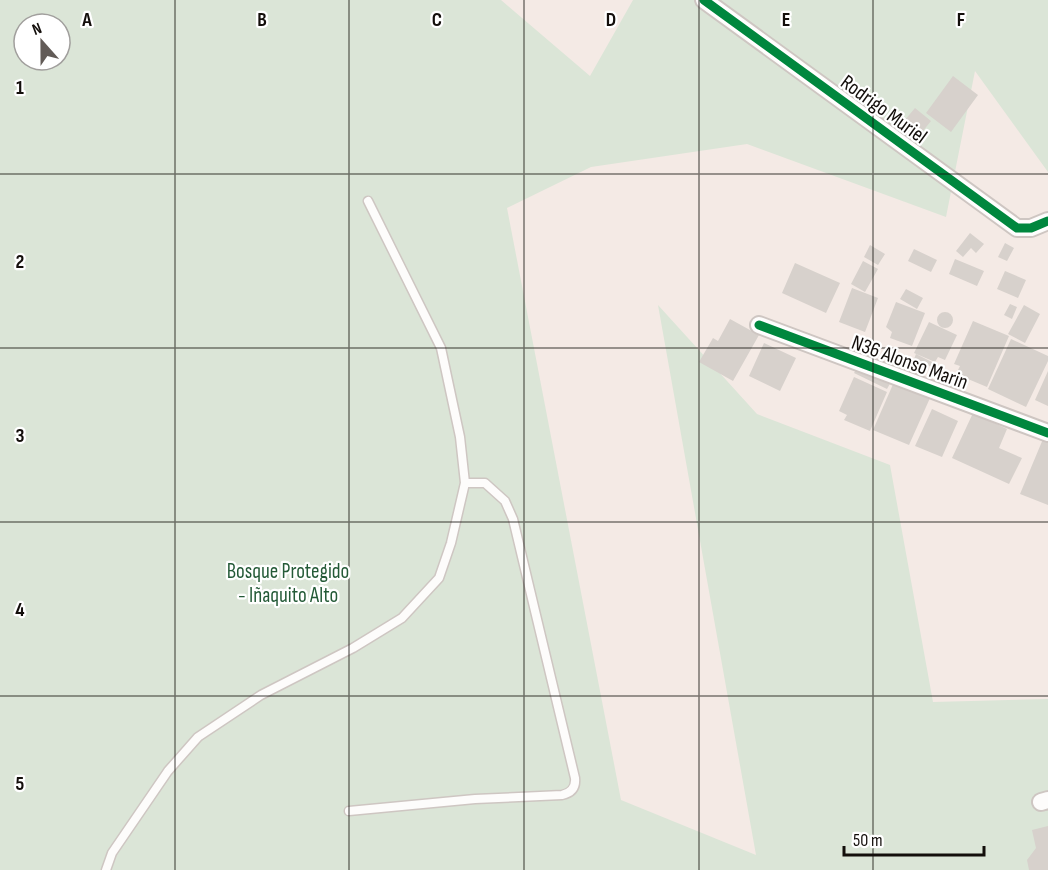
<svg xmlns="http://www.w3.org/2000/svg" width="1048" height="870" viewBox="0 0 1048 870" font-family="'Sofia Sans Condensed',sans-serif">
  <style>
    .green { fill: #dbe5d7; fill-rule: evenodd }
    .building { fill: #d7d1cc }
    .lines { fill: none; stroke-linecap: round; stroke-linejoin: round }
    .lane-casing { stroke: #cec6c2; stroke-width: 11 }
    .street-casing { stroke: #cec6c2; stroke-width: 20 }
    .lane { stroke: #fdfcfb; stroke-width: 8 }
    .street { stroke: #fdfcfb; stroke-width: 16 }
    .cycleway-casing { stroke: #fff; stroke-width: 13 }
    .cycleway { stroke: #00873e; stroke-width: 9 }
    .grid { fill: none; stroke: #130e0b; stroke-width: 1.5; stroke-opacity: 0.55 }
    .labels { text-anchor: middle; stroke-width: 4.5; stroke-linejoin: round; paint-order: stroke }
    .street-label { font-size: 21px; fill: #130e0b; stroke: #fff }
    .park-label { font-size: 21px; fill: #245a37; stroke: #fff }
    .grid-label { font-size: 20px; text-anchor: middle; font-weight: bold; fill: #130e0b; stroke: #fff; stroke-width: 4.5; stroke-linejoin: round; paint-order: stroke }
  </style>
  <rect width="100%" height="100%" fill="#f4eae5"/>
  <path class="green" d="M0 0H501L590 76 633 0H1048V172L975 71 946 217 747 144 591 167 507 208 621 800 756 855 658 305 757 414 890 465 933 702 1048 699V870H0ZM24 24H60V60H24Z"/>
  <path class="building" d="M953 76 978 95 951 132 926 113Z
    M915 108 931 121 914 142 905 134 911 127 904 121Z
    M970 233 984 244 976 253 971 248 963 257 956 251Z
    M1005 243 1014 248 1007 261 998 257Z
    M870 245 885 254 878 265 864 257Z
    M914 249 937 260 931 272 908 261Z
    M955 259 984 271 977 286 949 274Z
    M863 261 878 269 865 292 851 284Z
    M795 263 840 283 826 313 782 293Z
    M1005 271 1026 280 1018 298 997 289Z
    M852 288 878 298 865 332 839 322Z
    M906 289 923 298 917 309 900 299Z
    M896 302 925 313 912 346 890 338 892 332 886 327Z
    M1010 304 1017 307 1012 319 1004 315Z
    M1024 305 1040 314 1025 343 1008 334Z
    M937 320a8 8 0 1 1 16 0a8 8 0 1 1-16 0Z
    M730 319 759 335 733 381 699 362 713 338 718 341Z
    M973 321 1009 336 987 387 956 374 960 366 954 364Z
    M929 322 957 335 945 360 938 357 935 362 914 353Z
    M1011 339 1048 356V361L1026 407 988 389Z
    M764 343 796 358 780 391 749 376Z
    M916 354 936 364 934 368 914 359Z
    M859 365 892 380 887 389 854 373Z
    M1048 371V406L1035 400Z
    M854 377 887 392 870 431 844 420 847 415 839 411Z
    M894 382 930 398 909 445 873 430Z
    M932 409 958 421 942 457 915 446Z
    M973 413 1007 429 999 448 1022 458 1009 484 952 458Z
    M1043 439 1048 441V505L1020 494Z
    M1048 826V870H1029L1027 860 1036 848 1032 830Z"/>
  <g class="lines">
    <g class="lane-casing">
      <path id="lane" d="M349 811 475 799 562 795C571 793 576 788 575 778L513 519 505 501 485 483H465
        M106 870 112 853 168 771 198 737 261 695 353 648 402 618 439 578 451 543 465 483 460 437 441 348 368 201"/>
    </g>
    <g class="street-casing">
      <path id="street" d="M704 0 1017 228H1031L1048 221
        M759 325 1048 433
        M1041 802 1048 800"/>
    </g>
    <use href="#lane" class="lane"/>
    <use href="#street" class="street"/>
    <g class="cycleway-casing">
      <path id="cycleway" d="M704 0 1017 228H1031L1048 221
        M759 325 1048 433"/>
    </g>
    <use href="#cycleway" class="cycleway"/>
  </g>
  <path class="grid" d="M175 0V870M349 0V870M524 0V870M699 0V870M873 0V870M0 174H1048M0 348H1048M0 522H1048M0 696H1048"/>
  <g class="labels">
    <g class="street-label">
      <text transform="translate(884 109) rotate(36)" y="7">Rodrigo Muriel</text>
      <text transform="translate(910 362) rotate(20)" y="7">N36 Alonso Marin</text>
    </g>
    <g class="park-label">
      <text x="288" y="578">Bosque Protegido<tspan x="288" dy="24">- Iñaquito Alto</tspan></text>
    </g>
  </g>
  <g class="grid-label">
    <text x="87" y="26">A</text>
    <text x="262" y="26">B</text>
    <text x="437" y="26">C</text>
    <text x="611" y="26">D</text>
    <text x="786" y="26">E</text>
    <text x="961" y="26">F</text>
    <text x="20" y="94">1</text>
    <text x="20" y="268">2</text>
    <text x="20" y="442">3</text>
    <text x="20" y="616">4</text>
    <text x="20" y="790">5</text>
  </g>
  <g transform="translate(42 42) rotate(339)"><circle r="28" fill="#ffffff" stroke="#a19f9d" stroke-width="1.5"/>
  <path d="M0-4.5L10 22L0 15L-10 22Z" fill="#625b57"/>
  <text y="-9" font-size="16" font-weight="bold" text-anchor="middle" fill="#130e0b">N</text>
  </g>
  <path d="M844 846v9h140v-9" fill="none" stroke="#130e0b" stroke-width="3"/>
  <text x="853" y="846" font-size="18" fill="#130e0b" stroke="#ffffff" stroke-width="4.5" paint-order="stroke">50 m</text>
</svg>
